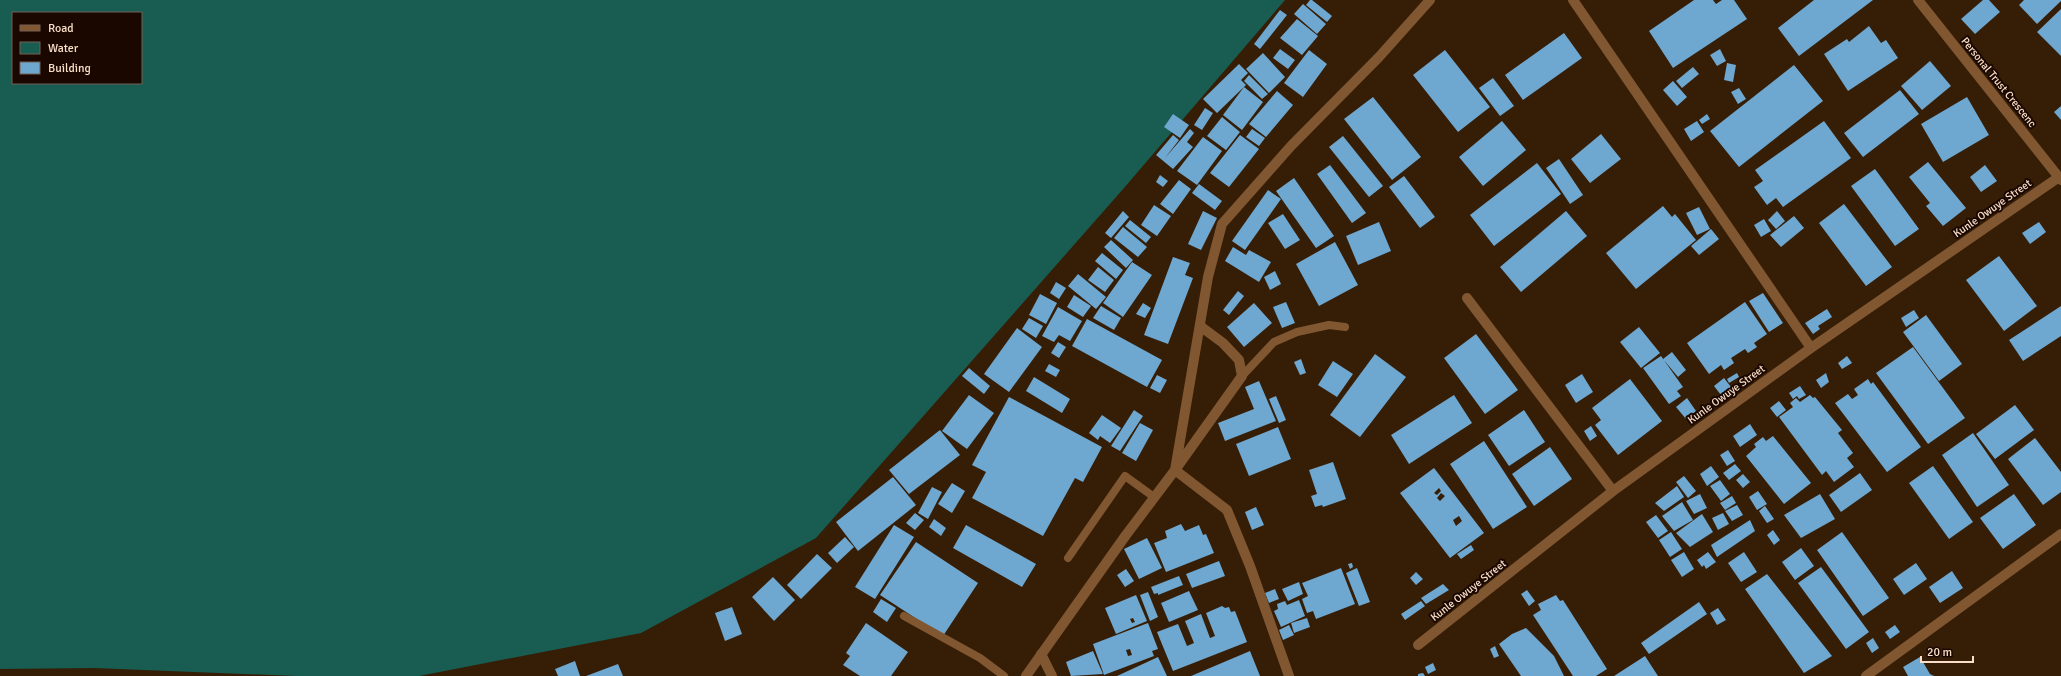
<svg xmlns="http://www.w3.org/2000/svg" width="2061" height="676" viewBox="0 0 2061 676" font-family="Signika,sans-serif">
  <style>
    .water { fill: #195c52; fill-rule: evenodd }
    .building { fill: #6ea7d0; fill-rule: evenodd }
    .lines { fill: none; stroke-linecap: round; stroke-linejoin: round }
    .lane { stroke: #815732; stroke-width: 8 }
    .street { stroke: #815732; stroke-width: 10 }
    .labels { text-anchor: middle; stroke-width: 4; stroke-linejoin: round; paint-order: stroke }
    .street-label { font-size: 11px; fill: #fadec8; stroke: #1a0800 }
  </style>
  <rect width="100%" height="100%" fill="#361e06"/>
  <path class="water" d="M0 0H1285L1124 188 816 538 641 633 419 676H297L94 668 0 669ZM13 13H141V83H13Z"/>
  <path class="building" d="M1310 0H1312L1332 16 1327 22 1306 5Z
    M1694 0H1713L1716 4 1722 0H1734L1747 19 1673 68 1649 31Z
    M1814 0H1873L1799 56 1778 28Z
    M1983 0H1989L2000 12 1975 34 1961 19Z
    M2024 0H2061V1L2037 24 2019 5Z
    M1303 4 1326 24 1317 34 1294 14Z
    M2061 9V56L2037 32Z
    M1280 10 1287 15 1260 49 1254 44Z
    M1297 19 1318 36 1302 55 1280 38Z
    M1869 26 1881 43 1886 40 1898 58 1848 91 1824 54 1847 39 1849 42Z
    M1564 33 1582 58 1523 100 1505 75Z
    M1280 49 1295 60 1288 69 1273 58Z
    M1720 49 1726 61 1717 66 1710 55Z
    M1309 50 1327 64 1303 97 1284 83Z
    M1445 50 1490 107 1458 132 1413 75Z
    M1263 53 1285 77 1269 93 1246 69Z
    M1930 61 1951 86 1922 110 1901 86Z
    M1727 63 1736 65 1733 82 1724 80Z
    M1239 64 1248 73 1241 80 1246 85 1217 113 1203 99Z
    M1794 65 1823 101 1739 167 1710 131Z
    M1693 67 1699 74 1682 88 1676 81Z
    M1249 75 1268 94 1262 99 1244 81Z
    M1493 78 1514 106 1500 116 1479 88Z
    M1673 81 1687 97 1677 106 1663 90Z
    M1244 87 1263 102 1242 130 1223 115Z
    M1739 88 1746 99 1738 104 1731 92Z
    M1900 90 1919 114 1863 157 1844 133Z
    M1277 91 1293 105 1266 137 1249 124Z
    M1373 97 1421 157 1392 180 1344 119Z
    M1967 97 1989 135 1943 162 1921 124Z
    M2061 106V120L2054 112Z
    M1205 108 1213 113 1202 130 1194 125Z
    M1173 114 1189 125 1180 138 1164 127Z
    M1707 114 1710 119 1702 124 1699 120Z
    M1222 117 1240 132 1226 150 1207 136Z
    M1502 121 1526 150 1483 186 1459 157Z
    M1697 121 1704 132 1691 141 1684 129Z
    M1824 121 1851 158 1783 207 1776 198 1767 205 1754 187 1763 181 1755 170Z
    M1190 129 1194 133 1187 142 1193 147 1173 169 1156 155 1173 135 1179 140 1165 158Z
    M1252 129 1265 138 1259 146 1246 137Z
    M1601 134 1621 159 1590 183 1571 159Z
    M1240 135 1259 149 1229 187 1210 173Z
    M1343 136 1383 186 1369 197 1329 147Z
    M1203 137 1222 151 1197 185 1177 171Z
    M1559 159 1583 195 1570 204 1546 168Z
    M1928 162 1966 208 1943 226 1926 206 1930 203 1909 177Z
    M1537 163 1561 194 1494 246 1470 215Z
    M1330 165 1366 213 1352 223 1317 174Z
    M1985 165 1997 181 1981 192 1970 177Z
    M1875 169 1919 229 1895 246 1851 186Z
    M1160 175 1168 181 1163 187 1156 182Z
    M1404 176 1435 217 1420 228 1389 187Z
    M1294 178 1334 236 1316 248 1276 191Z
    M1179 180 1191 189 1173 214 1160 204Z
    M1199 184 1222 201 1215 210 1192 193Z
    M1268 190 1281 199 1245 250 1232 241Z
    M1844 204 1892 267 1866 286 1819 223Z
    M1154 205 1171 216 1157 236 1141 225Z
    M1663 206 1672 217 1675 214 1696 240 1636 289 1606 253Z
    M1699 207 1710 229 1697 235 1686 213Z
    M1123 211 1129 217 1111 238 1105 233Z
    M1203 211 1217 218 1201 250 1188 244Z
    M1566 211 1587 236 1521 292 1500 267Z
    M1777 211 1785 221 1776 229 1768 220Z
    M1283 214 1300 240 1285 249 1268 223Z
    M1794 216 1804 228 1781 247 1770 235Z
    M1764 219 1771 231 1761 237 1754 225Z
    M1130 220 1151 237 1146 243 1125 226Z
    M1379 222 1391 251 1358 265 1346 236Z
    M2039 222 2046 232 2030 244 2022 233Z
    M1123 227 1147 247 1138 257 1114 238Z
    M1711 229 1719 239 1699 255 1691 246Z
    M1111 240 1133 260 1126 268 1104 247Z
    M1335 242 1358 285 1319 306 1296 264Z
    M1233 247 1246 255 1249 250 1271 262 1259 282 1225 261Z
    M1102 253 1123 270 1116 279 1095 261Z
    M1999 256 2037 306 2004 331 1966 280Z
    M1173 257 1190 263 1185 275 1193 278 1168 344 1144 335Z
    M1132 262 1152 275 1123 317 1103 303Z
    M1098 267 1114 280 1105 292 1088 280Z
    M1275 271 1281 284 1270 290 1264 277Z
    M1078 274 1106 297 1096 309 1068 286Z
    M1056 282 1066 288 1059 299 1050 293Z
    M1238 291 1244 296 1229 315 1223 310Z
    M1763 293 1783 323 1769 332 1749 301Z
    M1040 294 1057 303 1046 324 1029 315Z
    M1074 295 1091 306 1083 317 1067 307Z
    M1286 302 1295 323 1282 328 1273 307Z
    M1745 302 1767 334 1754 343 1757 347 1748 353 1745 349 1731 358 1734 363 1724 370 1721 365 1709 374 1687 343Z
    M1143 303 1151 308 1145 318 1136 314Z
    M1254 303 1272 323 1244 347 1227 327Z
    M1101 306 1121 318 1114 330 1093 318Z
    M2061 306V336L2023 361 2009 340Z
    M1058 307 1082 321 1070 341 1059 335 1054 342 1042 336Z
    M1827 309 1832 317 1818 326 1820 329 1813 334 1805 323Z
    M1914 310 1919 318 1906 327 1901 318Z
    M1926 315 1962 364 1939 381 1903 332Z
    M1029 318 1043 326 1036 338 1022 329Z
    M1087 319 1162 360 1147 387 1072 346Z
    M1639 327 1660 353 1641 368 1620 342Z
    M1017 328 1042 347 1009 392 984 374Z
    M1476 334 1518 390 1485 414 1444 358Z
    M1058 342 1066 347 1059 358 1051 353Z
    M1913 347 1965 418 1928 444 1876 373Z
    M1672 352 1686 370 1678 377 1663 359Z
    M1375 354 1406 377 1360 437 1330 415Z
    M1661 356 1683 387 1677 391 1681 396 1669 404 1643 368Z
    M1847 356 1852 363 1842 369 1838 363Z
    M1301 359 1306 373 1300 375 1294 362Z
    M1333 361 1353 374 1337 397 1318 385Z
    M1049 364 1060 370 1056 377 1045 371Z
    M969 368 990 386 984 394 962 376Z
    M1737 373 1739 377 1729 383 1727 379Z
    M1826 373 1829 382 1821 388 1816 380Z
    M1582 374 1593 392 1576 403 1565 385Z
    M1157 375 1167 380 1160 393 1150 388Z
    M1034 377 1070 399 1062 413 1026 391Z
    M1724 378 1731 387 1721 395 1714 386Z
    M1630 379 1662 421 1618 455 1595 425 1601 420 1592 408Z
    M1868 379 1871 384 1873 382 1921 447 1887 472 1835 403 1848 394 1852 399 1858 395 1854 389Z
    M1259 381 1276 421 1225 441 1218 423 1254 409 1245 387Z
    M1800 386 1806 395 1799 399 1797 396 1793 399 1789 393Z
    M969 395 994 413 967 449 942 431Z
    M1454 395 1472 423 1409 464 1391 435Z
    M1810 395 1813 398 1815 397 1842 430 1838 433 1853 453 1847 458 1854 467 1834 482 1826 471 1822 475 1779 417 1793 407 1790 403 1796 398 1800 402Z
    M1276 396 1286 420 1279 423 1269 399Z
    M1009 397 1102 447 1083 482 1075 478 1043 536 972 498 986 472 972 465Z
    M1687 398 1696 411 1686 419 1676 407Z
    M1779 401 1786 410 1777 417 1770 408Z
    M2015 405 2034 430 1995 459 1976 434Z
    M1134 410 1143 416 1120 451 1111 446Z
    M1524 410 1545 442 1509 466 1488 435Z
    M1102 415 1121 428 1110 443 1100 436 1098 440 1089 433Z
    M1140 423 1153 430 1136 461 1122 453Z
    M1750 424 1757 435 1740 447 1733 436Z
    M1591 426 1597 436 1590 441 1584 431Z
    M1278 427 1291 459 1249 476 1236 444Z
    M940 430 960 455 909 494 889 470Z
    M1973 433 2009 485 1977 507 1942 455Z
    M1773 436 1811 483 1784 504 1746 456 1756 447 1754 444 1763 437 1766 441Z
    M2035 438 2061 472V492L2043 505 2008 459Z
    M1484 441 1527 507 1493 529 1450 464Z
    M1550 447 1572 479 1534 506 1512 474Z
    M1728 450 1735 461 1727 466 1720 455Z
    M1333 462 1346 499 1323 507 1322 505 1315 507 1311 496 1317 494 1309 470Z
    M1735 464 1741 471 1729 480 1723 473Z
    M1711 466 1719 477 1707 486 1700 474Z
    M1933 466 1973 522 1949 539 1909 483Z
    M1434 468 1484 533 1450 558 1400 493ZM1439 488 1441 491 1437 495 1434 493ZM1441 493 1445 496 1440 501 1437 498ZM1459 516 1462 521 1456 526 1453 520Z
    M1860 473 1872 490 1841 512 1829 495Z
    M1743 474 1750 482 1743 488 1736 480Z
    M1684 476 1696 491 1688 498 1676 482Z
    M893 477 916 505 858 551 836 522Z
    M1720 480 1730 494 1721 501 1710 486Z
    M952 483 965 491 952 513 938 504Z
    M1677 486 1684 497 1664 511 1655 503Z
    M932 487 942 492 928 519 918 513Z
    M1758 491 1767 504 1757 510 1749 497Z
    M1700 494 1707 508 1694 514 1686 501Z
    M1820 494 1835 519 1801 538 1784 515Z
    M2014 494 2036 525 2003 549 1980 518Z
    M1732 496 1736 503 1725 510 1720 503Z
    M1682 502 1693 520 1674 531 1662 516Z
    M1737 505 1743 515 1732 521 1725 511Z
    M1765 506 1774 519 1767 523 1759 511Z
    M1256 507 1264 525 1252 530 1245 512Z
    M915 513 924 520 915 530 906 523Z
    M1723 513 1729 524 1718 530 1712 518Z
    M1702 514 1713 532 1690 547 1676 533Z
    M1656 515 1668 531 1658 538 1646 522Z
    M934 519 946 528 941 536 929 527Z
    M1750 520 1755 531 1717 557 1711 545Z
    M1181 524 1185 531 1199 525 1203 535 1206 534 1214 553 1166 572 1154 543 1167 538 1165 531Z
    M894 525 914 537 875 599 855 587Z
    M966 525 1036 564 1022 587 953 548Z
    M1773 530 1780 540 1774 545 1767 535Z
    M1671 532 1682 549 1670 557 1659 540Z
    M1842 532 1889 598 1863 616 1817 550Z
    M845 537 854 547 837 563 828 553Z
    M1147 538 1162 568 1139 579 1124 549Z
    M916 542 978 583 943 636 880 595Z
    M1471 545 1474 550 1461 559 1457 554Z
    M1801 548 1814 566 1795 580 1782 562Z
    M1684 552 1694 569 1682 577 1671 560Z
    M1708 552 1716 562 1706 569 1704 565 1702 567 1697 560Z
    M1744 552 1757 572 1741 582 1728 563Z
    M817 554 832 568 801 599 787 585Z
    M1219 561 1225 576 1192 588 1186 574Z
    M1352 563 1353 567 1350 569 1348 564Z
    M1916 563 1927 579 1904 595 1893 579Z
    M1821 567 1869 632 1846 649 1798 583Z
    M1341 568 1355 604 1316 619 1313 611 1307 613 1302 599 1308 596 1302 583Z
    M1357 568 1370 602 1359 606 1346 573Z
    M1126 569 1134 581 1125 587 1117 575Z
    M1952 571 1963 588 1940 603 1929 587Z
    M1416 572 1423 579 1416 585 1410 578Z
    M1767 574 1832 656 1804 673 1745 589Z
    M1179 576 1183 585 1158 595V593L1154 594 1151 587Z
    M773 577 795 600 774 621 752 597Z
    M1299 582 1303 594 1288 601 1282 589Z
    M1443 584 1449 590 1426 604 1421 598Z
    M1275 589 1279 599 1269 603 1265 593Z
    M1527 590 1535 601 1529 606 1521 594Z
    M1189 591 1198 610 1169 622 1161 603Z
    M1148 592 1158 617 1150 621 1140 595Z
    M1136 595 1147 621 1116 634 1105 608ZM1133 618 1135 622 1132 623 1130 619Z
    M1556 595 1560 601 1563 600 1607 669 1596 676H1573L1533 615 1541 610 1538 604Z
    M881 599 896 608 887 622 873 612Z
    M1299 600 1305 616 1281 627 1274 611 1278 609 1277 604 1285 601 1287 605Z
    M1421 601 1425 606 1405 620 1401 614Z
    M1699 602 1707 614 1649 654 1641 643Z
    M1222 606 1225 608 1229 607 1231 612 1235 611 1247 642 1173 671 1157 632 1178 624 1187 646 1194 643 1185 621 1201 614 1210 638 1215 636 1206 613Z
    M732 607 742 634 725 641 715 613Z
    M1718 608 1726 620 1717 625 1710 613Z
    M1307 618 1310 627 1294 633 1291 623Z
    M866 623 908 652 891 676H860L843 665 850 656 846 653Z
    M1148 623 1158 649 1152 651 1154 656 1104 675 1093 644ZM1130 649 1132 655 1128 656 1126 650Z
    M1289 625 1294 635 1283 640 1279 630Z
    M1895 625 1900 632 1890 639 1885 632Z
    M1526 628 1554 656 1564 676H1521L1499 644 1512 634Z
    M1873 638 1879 648 1872 653 1866 643Z
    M1495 646 1499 656 1494 658 1490 649Z
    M1093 651 1103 674 1071 676 1066 662Z
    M1250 651 1260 676H1191Z
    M1645 656 1658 676H1614Z
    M1158 657 1167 676H1117Z
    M1920 657 1930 674 1934 676H1908L1903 667Z
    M575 661 580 676H558L555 669Z
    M1433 663 1436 670 1428 674 1425 667Z
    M618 664 623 676H586Z
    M1423 673 1425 676H1418V674Z"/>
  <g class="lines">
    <path class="lane" d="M1242 376 1274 342 1297 332 1329 325 1345 327
      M1068 558 1125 476 1154 497
      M904 616 980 658 1004 676"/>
    <path class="street" d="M1573 0 1811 348
      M1918 0 2061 180
      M1467 298 1613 491
      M1200 326 1223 343 1239 360 1242 376 1175 470 1227 510 1250 566 1289 676
      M1418 645 1613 491 1811 348 2059 177
      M1041 654 1052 676
      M1026 676 1126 535 1175 470 1208 277 1222 224 1291 146 1379 57 1430 0
      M1866 676 2061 534"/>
  </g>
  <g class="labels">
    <g class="street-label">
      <text transform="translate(1999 82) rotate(51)" y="4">Personal Trust Crescenc</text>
      <text transform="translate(1992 208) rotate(-35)" y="4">Kunle Owuye Street</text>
      <text transform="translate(1726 394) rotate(-36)" y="4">Kunle Owuye Street</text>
      <text transform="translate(1468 590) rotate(-38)" y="4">Kunle Owuye Street</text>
    </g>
  </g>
  <rect x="12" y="12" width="130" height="72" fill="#1a0800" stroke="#745e50"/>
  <rect x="20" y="25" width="20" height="6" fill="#815732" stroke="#745e50"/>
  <text x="48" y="32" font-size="12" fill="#fadec8">Road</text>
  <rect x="20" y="42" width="20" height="12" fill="#195c52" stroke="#745e50"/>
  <text x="48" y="52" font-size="12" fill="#fadec8">Water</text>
  <rect x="20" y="62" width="20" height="12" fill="#6ea7d0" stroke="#745e50"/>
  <text x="48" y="72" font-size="12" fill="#fadec8">Building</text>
  <path d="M1921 656v6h52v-6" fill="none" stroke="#fadec8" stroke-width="2"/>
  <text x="1927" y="656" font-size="12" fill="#fadec8" stroke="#1a0800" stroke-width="3" paint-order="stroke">20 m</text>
</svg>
